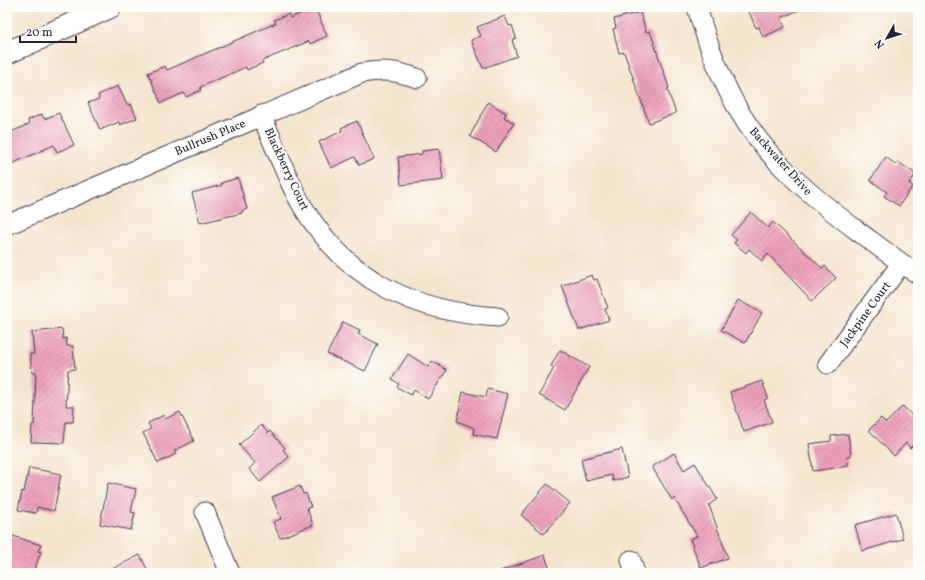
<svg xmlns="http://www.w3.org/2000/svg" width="925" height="580" viewBox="0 0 925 580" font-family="Vollkorn,serif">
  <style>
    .building { fill: url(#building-hatch) }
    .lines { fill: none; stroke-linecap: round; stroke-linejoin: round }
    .minor-casing { stroke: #423f51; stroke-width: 21 }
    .tertiary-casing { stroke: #423f51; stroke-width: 24 }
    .minor { stroke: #fff; stroke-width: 19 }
    .tertiary { stroke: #fff; stroke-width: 22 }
    .labels { text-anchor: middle; stroke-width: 4; stroke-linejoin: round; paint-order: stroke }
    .street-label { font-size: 12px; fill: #22223b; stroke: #fdfcf7 }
  </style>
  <defs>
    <pattern id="building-hatch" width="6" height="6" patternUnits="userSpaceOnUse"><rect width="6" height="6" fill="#eda0bc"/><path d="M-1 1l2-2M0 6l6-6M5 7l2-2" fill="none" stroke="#c0829a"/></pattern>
  </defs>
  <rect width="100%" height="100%" fill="#fdfcf7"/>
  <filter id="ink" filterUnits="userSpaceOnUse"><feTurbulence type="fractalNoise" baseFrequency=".025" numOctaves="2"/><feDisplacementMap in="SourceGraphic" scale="8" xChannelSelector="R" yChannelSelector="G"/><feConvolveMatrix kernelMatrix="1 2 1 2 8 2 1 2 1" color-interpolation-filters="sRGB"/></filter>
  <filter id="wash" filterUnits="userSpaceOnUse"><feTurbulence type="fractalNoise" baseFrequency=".012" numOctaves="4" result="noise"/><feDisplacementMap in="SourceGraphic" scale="16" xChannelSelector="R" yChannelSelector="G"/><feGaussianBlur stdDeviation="0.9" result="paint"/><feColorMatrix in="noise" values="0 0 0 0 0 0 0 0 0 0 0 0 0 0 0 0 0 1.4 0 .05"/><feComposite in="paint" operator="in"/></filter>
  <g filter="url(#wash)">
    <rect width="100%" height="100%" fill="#f5e5ce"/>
    <g id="blocks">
      <path class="building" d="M315 7 327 36 310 44 309 41 262 61 263 63 247 70 246 67 200 87 201 90 186 97 184 93 161 103 148 73 165 66 167 70 276 23 274 20 289 14 290 18Z
        M747 7H805L781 18 785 27 763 37 759 27 756 28Z
        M640 12 646 32 650 31 669 88 667 89 676 113 649 123 624 52 619 53 613 29 616 28 614 19Z
        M505 16 509 26 512 25 516 38 512 40 517 56 483 68 471 40 481 36 477 27Z
        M118 86 127 105 131 104 137 118 120 125 119 122 100 130 88 103 99 99 98 95Z
        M488 102 506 113 504 117 514 123 496 152 470 136Z
        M59 113 74 145 57 152 54 145 7 166V134L29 124 28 120 42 114 44 119Z
        M357 121 374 159 359 165 355 157 331 168 319 142 342 131 341 128Z
        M439 149 443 180 401 185 398 157 422 154V151Z
        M886 157 896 165 898 162 916 174 909 184 913 186 899 206 884 196 887 192 870 180Z
        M238 178 247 209 242 211V213L200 223 192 193 222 185 221 183Z
        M751 212 768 228 773 222 822 268 825 266 836 278 812 301 768 254 762 261 749 249 746 253 734 243 737 240 731 235Z
        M592 275 594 280 597 279 608 308 605 309 609 320 579 330 562 286Z
        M738 300 762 313 745 343 721 330Z
        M343 322 360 330 358 334 378 344 365 371 327 354Z
        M62 329 63 339 66 338 67 346H73L75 369 68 370 66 406H74L73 422H66L64 443 31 442 32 425H34L36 372 32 373 30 354H34L32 332Z
        M560 350 589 367 565 410 539 395 554 368 551 366Z
        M408 354 428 367 432 361 447 370 428 399 414 390 411 395 397 387 399 384 392 379Z
        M762 381 768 398 764 400 772 422 744 432 730 392Z
        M488 389 508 394 497 439 473 434 474 428 457 421 463 392 486 397Z
        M903 406 918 422V440L910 448 906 443 894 456 869 430 881 418 886 423Z
        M180 412 194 441 174 451 176 454 158 463 143 433 151 429 148 423 164 415 165 419Z
        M261 425 268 433 270 431 285 448 283 450 289 457 260 482 249 469 255 463 239 445Z
        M848 434 851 456 847 457 848 466 813 471 809 444 831 441V436Z
        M622 449 628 477 613 481 612 475 586 481 581 459Z
        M674 453 684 470 695 463 717 499 709 505 728 558 701 568 690 539 697 536 674 498 672 500 652 467Z
        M29 468 61 474 54 511 37 507 36 513 18 510 22 491 24 492Z
        M108 483 136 489 131 512 135 513 131 530 100 524Z
        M547 484 570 503 544 534 521 515Z
        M300 486 303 494 306 493 311 507 307 508 313 525 280 538 273 522 281 519 272 497Z
        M896 513 903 539 862 551 855 525Z
        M10 535 41 545 38 551 41 552 33 573H7V544Z
        M140 555 149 573H104Z
        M545 555 551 573H501L500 571Z"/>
    </g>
  </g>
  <g filter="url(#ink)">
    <use href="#blocks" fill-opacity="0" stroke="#423f51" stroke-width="1"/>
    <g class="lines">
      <g class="minor-casing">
        <path id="minor" d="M697 7C707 43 720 78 739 111 768 161 814 198 859 232 878 246 897 261 918 274
          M261 115C275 145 286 178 303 207 348 281 414 312 498 317
          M7 225 362 73C385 69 395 71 417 78
          M828 364 901 264
          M205 512 230 573
          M631 560 635 573"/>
      </g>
      <g class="tertiary-casing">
        <path id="tertiary" d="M7 53 110 7"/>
      </g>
      <use href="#minor" class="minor"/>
      <use href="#tertiary" class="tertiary"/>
    </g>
  </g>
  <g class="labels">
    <g class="street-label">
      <text transform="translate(210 137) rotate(-23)" y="4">Bullrush Place</text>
      <text transform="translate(781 161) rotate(48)" y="4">Backwater Drive</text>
      <text transform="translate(287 169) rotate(65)" y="4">Blackberry Court</text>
      <text transform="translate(865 314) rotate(-54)" y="4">Jackpine Court</text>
    </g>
  </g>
  <rect width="925" height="580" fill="none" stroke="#fdfcf7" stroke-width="24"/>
  <g transform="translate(887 38) rotate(231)" stroke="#fdfcf7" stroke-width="3" paint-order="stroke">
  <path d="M0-3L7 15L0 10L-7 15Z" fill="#22223b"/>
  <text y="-6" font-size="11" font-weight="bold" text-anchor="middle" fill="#22223b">N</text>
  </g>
  <path d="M20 36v6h56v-6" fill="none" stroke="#22223b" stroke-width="2"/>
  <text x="26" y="36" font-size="12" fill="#22223b" stroke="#fdfcf7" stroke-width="3" paint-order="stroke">20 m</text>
</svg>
